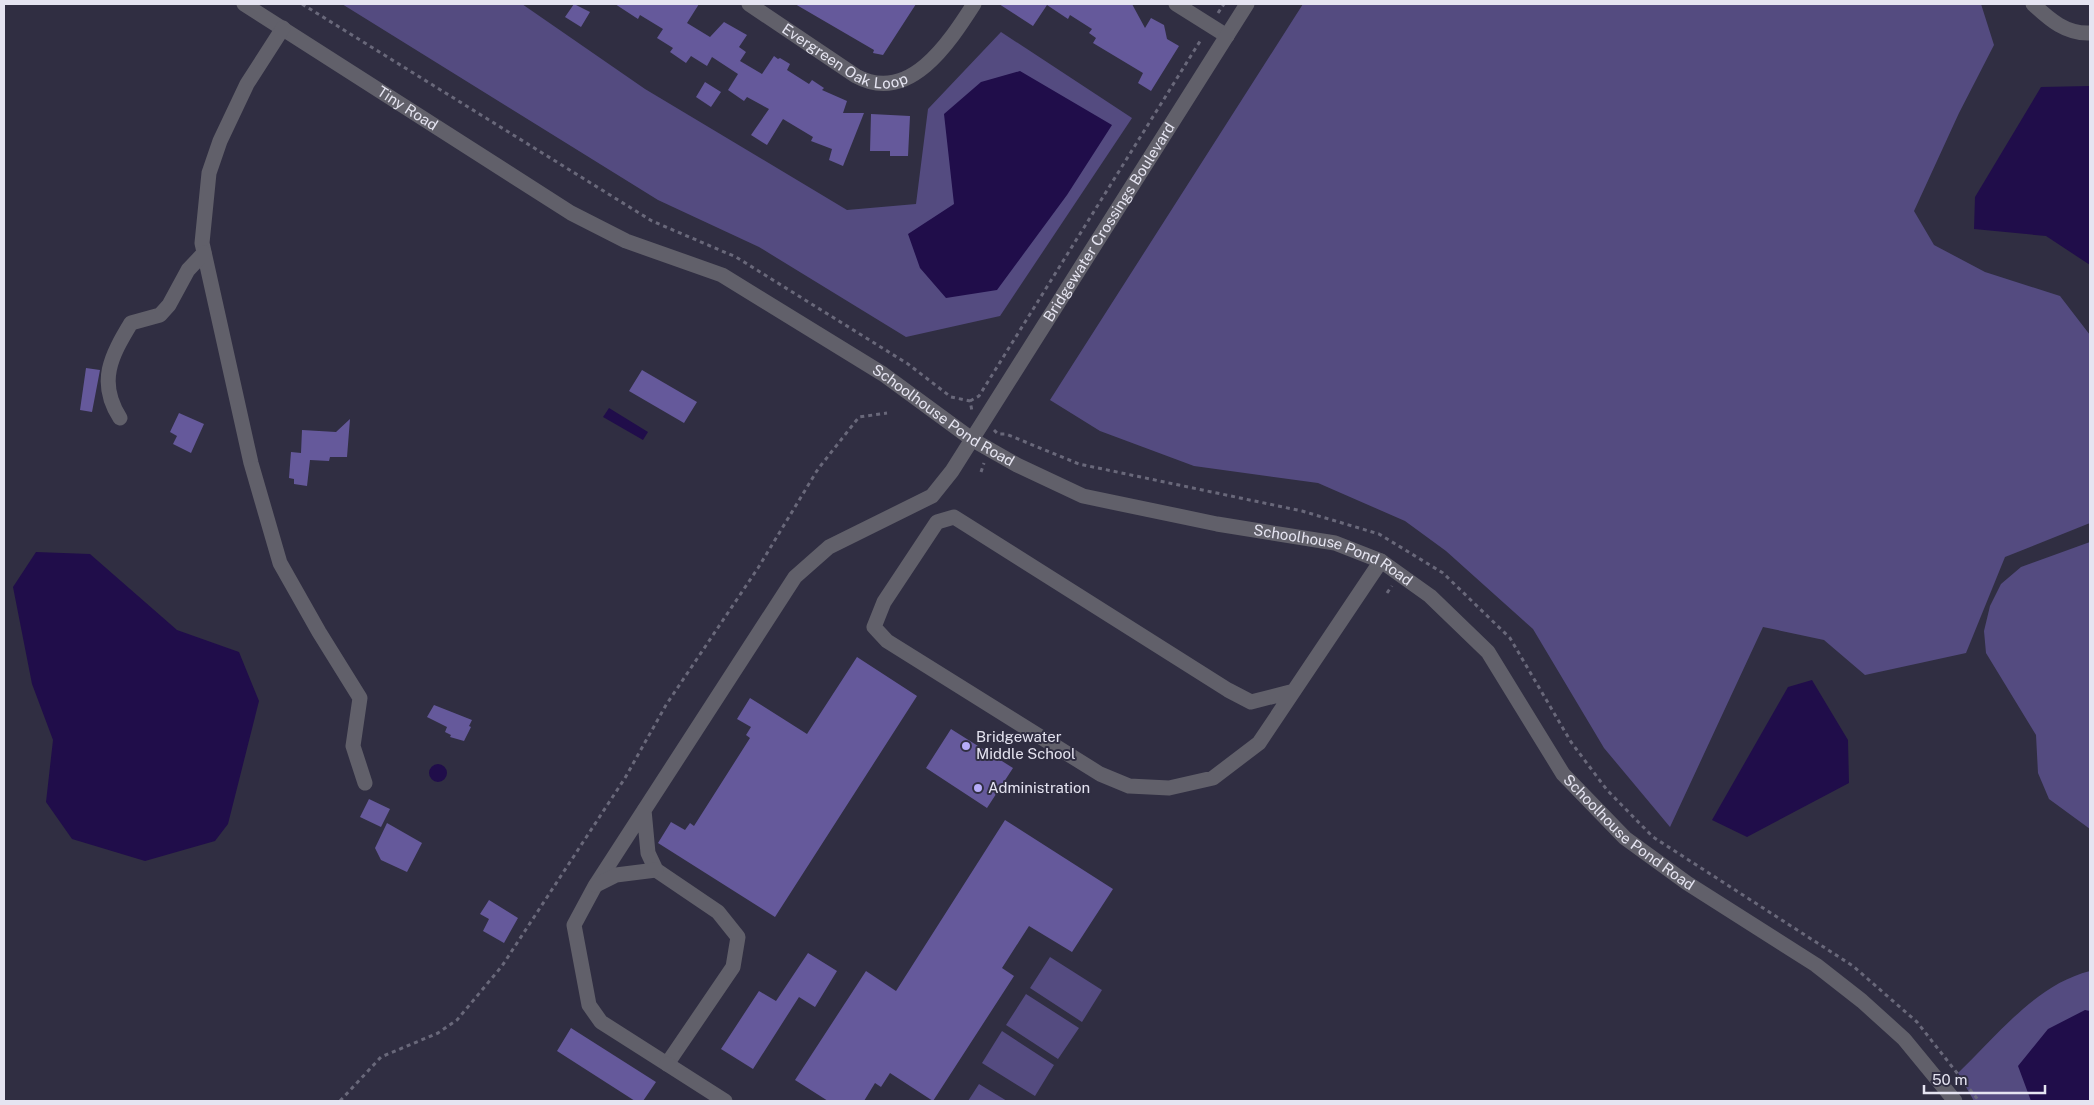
<svg xmlns="http://www.w3.org/2000/svg" width="2094" height="1105" viewBox="0 0 2094 1105" font-family="'Public Sans',sans-serif">
  <style>
    .green { fill: #544b80 }
    .water { fill: #200d4a }
    .building { fill: #65599b }
    .lines { fill: none; stroke-linecap: round; stroke-linejoin: round }
    .path { stroke: #69687a; stroke-width: 3; stroke-dasharray: 4 4; stroke-linecap: butt }
    .minor { stroke: #61606a; stroke-width: 15 }
    .poi-dot { fill: #b6acf8; stroke: #302e42; stroke-width: 2 }
    .labels { text-anchor: middle; stroke-width: 4; stroke-linejoin: round; paint-order: stroke }
    .street-label { font-size: 15px; fill: #e5e4f1; stroke: #302e42 }
    .poi-label { font-size: 15px; fill: #e5e4f1; stroke: #302e42; text-anchor: start }
  </style>
  <rect width="100%" height="100%" fill="#302e42"/>
  <path class="green" d="M342 4H522L645 89 847 210 916 204 928 109 1001 32 1132 118 1000 316 906 337 759 247 658 200Z
    M1303 4H1981L1994 45 1959 113 1914 211 1934 245 1985 272 2060 296 2090 335V523L2005 557 1966 653 1865 675 1824 640 1763 627 1670 827 1604 748 1533 629 1446 551 1405 521 1318 483 1194 466 1100 431 1050 400Z
    M2090 542V829L2049 799 2038 773 2036 735 1986 653 1984 631 1990 606 2001 584 2021 567Z
    M1050 957 1102 990 1082 1022 1030 988Z
    M2090 971V1101H1974L1958 1073C1998 1035 2035 985 2090 971Z
    M1026 994 1079 1028 1058 1059 1006 1025Z
    M1002 1031 1054 1065 1035 1096 982 1063Z
    M979 1084 1007 1101H968Z"/>
  <path class="water" d="M1020 71 1112 125 1067 195 997 290 946 298 920 268 908 234 954 204 944 114 981 82Z
    M2089 86 2090 265 2046 236 1974 229 1975 197 2041 87Z
    M609 408 648 432 643 440 603 417Z
    M36 552 90 554 177 630 239 652 259 701 228 824 215 841 145 861 72 839 46 802 53 740 32 684 13 587Z
    M1812 680 1848 740 1849 783 1747 837 1712 820 1788 687Z
    M429 773a9 9 0 1 1 18 0a9 9 0 1 1-18 0Z
    M2085 1010 2090 1011V1101H2031L2018 1066 2048 1029Z"/>
  <path class="building" d="M574 4 590 12 581 27 565 17Z
    M615 4H699L687 23 710 37 724 22 747 35 739 47 746 52 740 61 762 74 774 56 778 59 780 58 790 64 787 70 809 84 812 80 824 88 822 90 847 101 843 113H864L843 166 829 160 832 149 811 141 813 137 783 119 767 145 751 135 769 109 747 97 744 101 728 90 738 74 712 57 707 66 691 56 686 63 670 52 673 48 657 38 663 29 640 15 638 19Z
    M795 4H916L883 55 873 53 874 50Z
    M999 4H1132L1145 28 1151 18 1164 25 1167 39 1179 46 1151 91 1138 83 1143 73 1093 43 1096 38 1089 33 1092 29 1070 15 1068 19 1047 5 1033 26Z
    M705 82 721 92 711 107 696 97Z
    M871 114 910 116 908 156H890V151H870Z
    M86 368 100 370 92 412 80 410Z
    M642 370 697 402 684 423 629 391Z
    M179 413 204 424 191 453 173 444 177 436 170 432Z
    M350 419 347 457H330L329 461 310 460 307 486 294 484V479L289 478 291 452 301 453 302 430 336 432Z
    M857 657 917 696 775 917 658 843 671 822 685 830 690 823 694 826 750 738 746 735 751 727 737 719 750 698 807 734Z
    M434 705 472 720 469 726 471 727 464 741 450 737 451 735 445 732 447 727 427 717Z
    M951 729 1013 768 987 808 926 768Z
    M369 799 390 809 381 827 360 817Z
    M1005 820 1113 889 1072 952 1029 926 1002 968 1014 976 933 1101 890 1073 881 1087 875 1083 864 1101H828L795 1080 866 971 896 991Z
    M387 823 422 843 407 872 381 860 375 848Z
    M489 900 518 918 504 943 483 931 489 919 480 914Z
    M808 953 837 971 815 1007 799 997 753 1069 721 1049 759 991 776 1001Z
    M571 1028 656 1082 643 1101H635L557 1051Z"/>
  <g class="lines">
    <path class="path" d="M302 4 652 221 736 257 908 364 951 397 970 401 972 411
      M1218 13 1224 4
      M970 401 979 396 1202 38
      M994 430 998 434H1006L1079 464 1302 511 1379 534 1443 573 1510 638 1571 742 1607 790 1653 837 1853 966 1917 1022 1979 1101
      M981 472 984 463
      M1387 593 1392 586
      M340 1101 381 1057 438 1033 457 1020 502 966 625 778 666 705 758 568 818 469 859 417 887 413"/>
    <g class="minor">
      <path id="s1" d="M244 4 571 213 626 241 722 275 883 374 973 440 1017 465 1083 496 1217 524 1335 543 1381 561 1430 596 1488 652 1563 774 1625 838 1687 883 1816 965 1862 1001 1904 1039 1955 1101"/>
      <path id="s2" d="M749 4 856 76C909 105 949 43 974 4"/>
      <path d="M1176 4 1227 36"/>
      <path d="M2033 4C2050 20 2066 34 2090 33"/>
      <path d="M283 28 247 84 220 141 209 173 202 243 251 463 280 563 319 632 360 698 353 746 365 783"/>
      <path d="M120 418C97 382 111 356 131 323L160 315 169 305 188 270 204 253"/>
      <path d="M1294 691 1251 702 1228 690 954 517 937 522 884 602 874 627 887 641 1100 774 1129 786 1169 788 1213 778 1259 743 1381 561"/>
      <path id="s3" d="M644 810 648 853 656 870 718 912 738 937 733 967 667 1064 601 1022 589 1005 574 925 595 886 795 577 829 547 932 496 952 471 1247 4"/>
      <path d="M596 885 616 875 656 870"/>
      <path d="M667 1064 725 1101"/>
    </g>
  </g>
  <g class="poi-dot">
    <circle cx="966" cy="746" r="5"/>
    <circle cx="978" cy="788" r="5"/>
  </g>
  <g class="labels">
    <g class="street-label">
      <text dy="5" stroke="none"><textPath href="#s2" startOffset="112">Evergreen Oak Loop</textPath></text>
      <text dy="5" stroke="none"><textPath href="#s1" startOffset="194">Tiny Road</textPath></text>
      <text dy="5" stroke="none"><textPath href="#s3" startOffset="1396">Bridgewater Crossings Boulevard</textPath></text>
      <text dy="5" stroke="none"><textPath href="#s1" startOffset="814">Schoolhouse Pond Road</textPath></text>
      <text dy="5" stroke="none"><textPath href="#s1" startOffset="1234">Schoolhouse Pond Road</textPath></text>
      <text dy="5" stroke="none"><textPath href="#s1" startOffset="1654">Schoolhouse Pond Road</textPath></text>
    </g>
    <g class="poi-label">
      <text x="976" y="742">Bridgewater<tspan x="976" dy="17">Middle School</tspan></text>
      <text x="988" y="793">Administration</text>
    </g>
  </g>
  <rect width="2094" height="1105" fill="none" stroke="#e5e4f1" stroke-width="10"/>
  <path d="M1924 1085v8h121v-8" fill="none" stroke="#e5e4f1" stroke-width="2.5"/>
  <text x="1932" y="1085" font-size="15" fill="#e5e4f1" stroke="#302e42" stroke-width="4" paint-order="stroke">50 m</text>
</svg>
